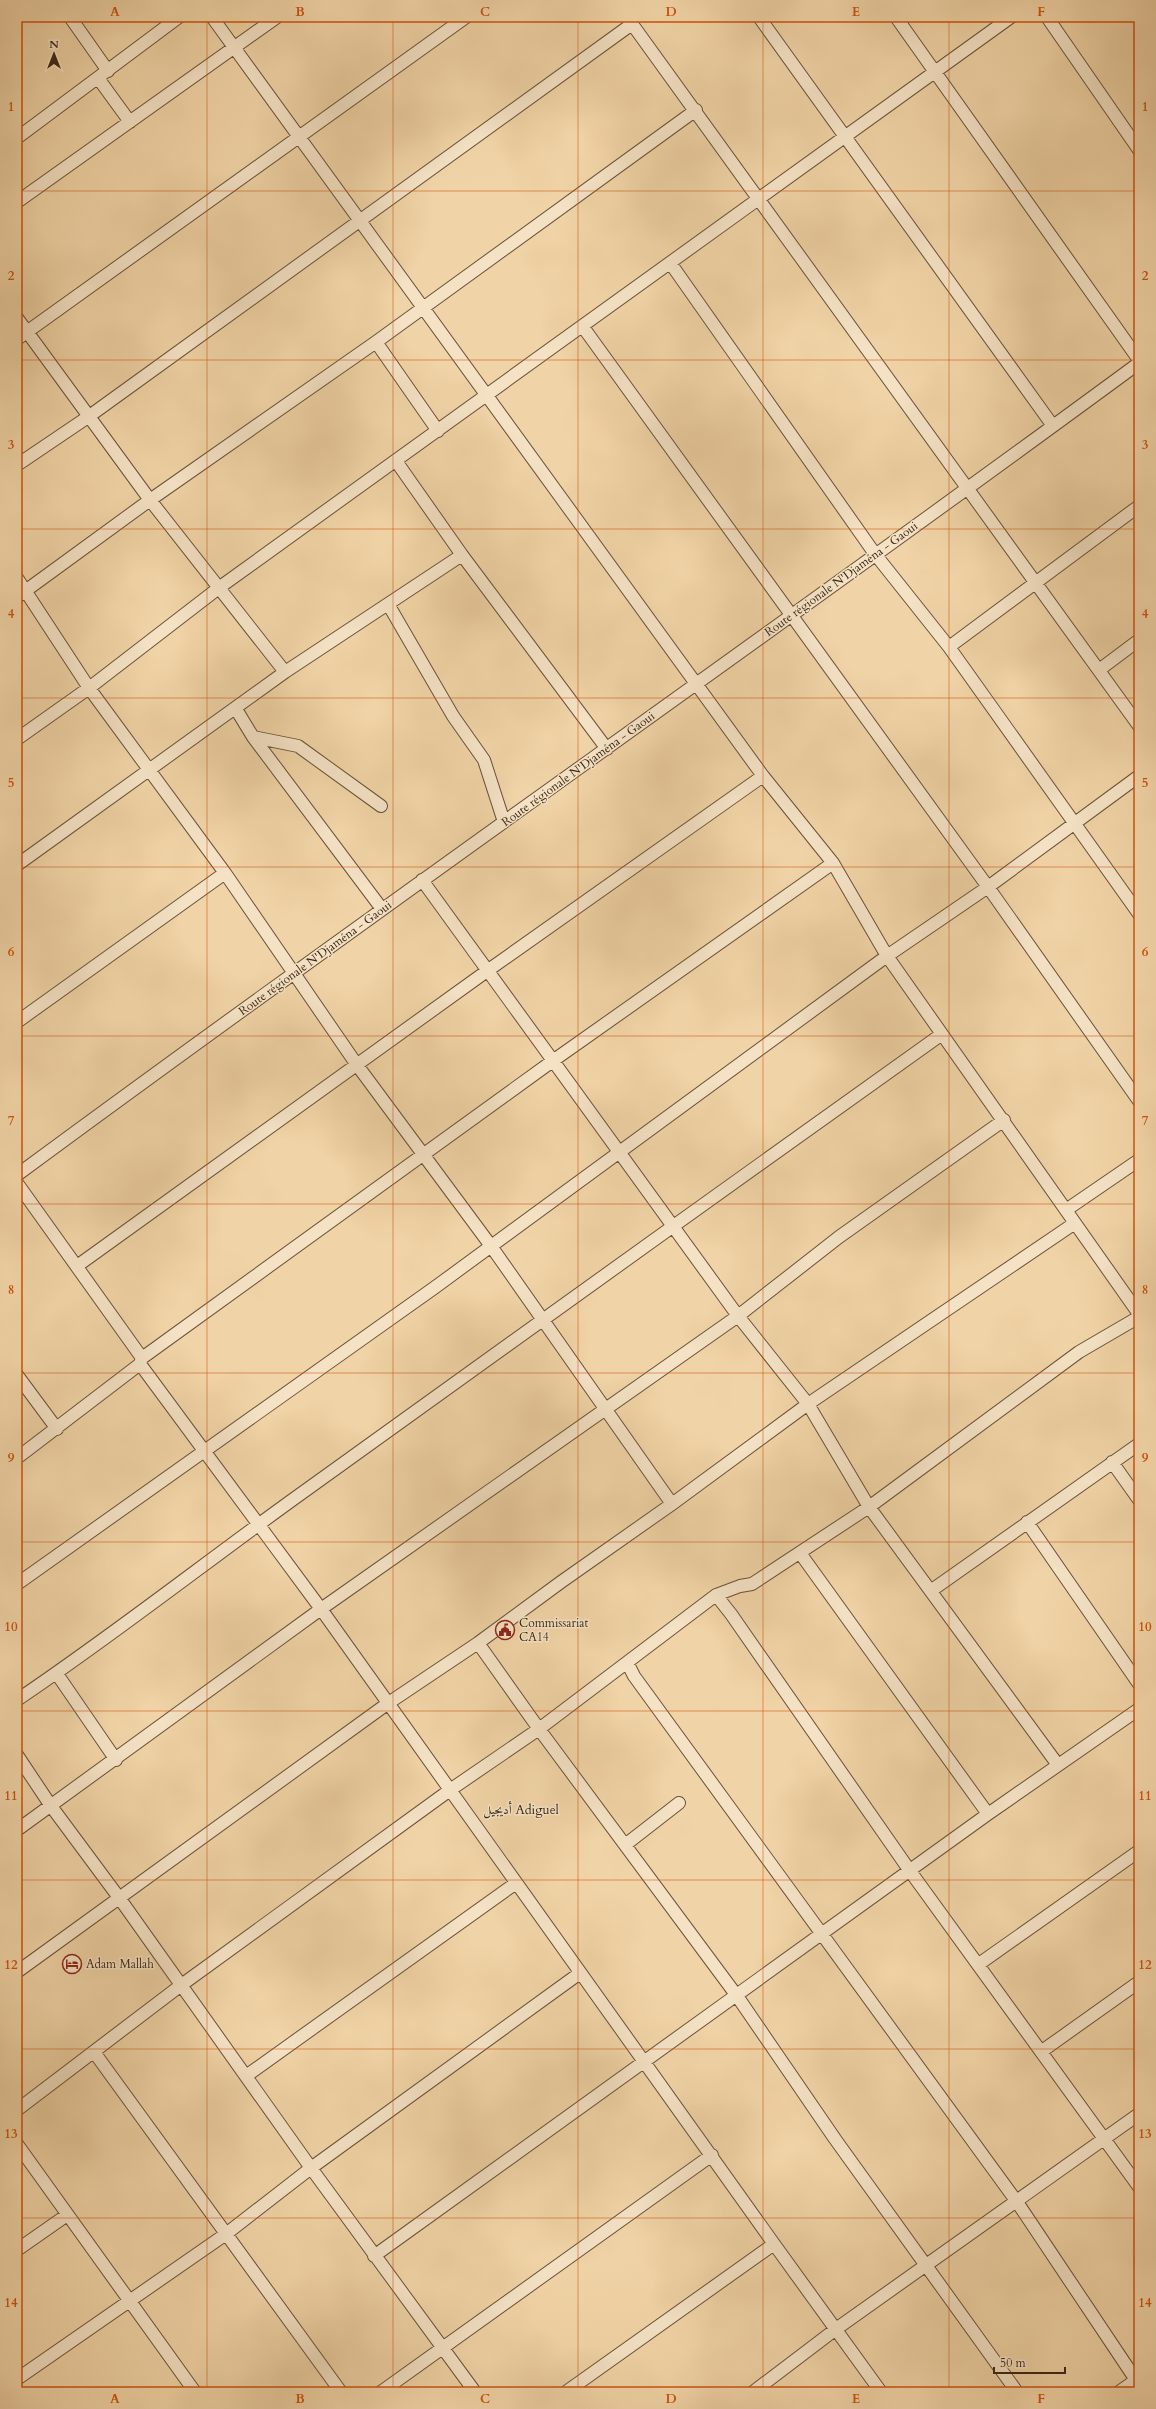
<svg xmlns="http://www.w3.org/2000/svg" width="1156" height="2409" viewBox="0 0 1156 2409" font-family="Cardo,Amiri,serif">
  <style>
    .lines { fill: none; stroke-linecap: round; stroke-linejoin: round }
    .minor-casing { stroke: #695239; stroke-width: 14 }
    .minor { stroke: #f5e2c5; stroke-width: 12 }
    .grid { fill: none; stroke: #ce520d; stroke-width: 1; stroke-opacity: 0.55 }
    .labels { text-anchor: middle; stroke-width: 3; stroke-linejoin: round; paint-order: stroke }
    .street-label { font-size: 12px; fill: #3c2715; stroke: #f5e2c5 }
    .poi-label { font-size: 12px; fill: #3c2715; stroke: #f5e2c5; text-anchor: start }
    .neighbourhood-label { font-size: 13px; fill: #3c2715; stroke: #f5e2c5 }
    .neatline { fill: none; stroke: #ce520d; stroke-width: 1.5 }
    .grid-label { font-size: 13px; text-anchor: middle; font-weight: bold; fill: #ce520d }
  </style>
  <rect width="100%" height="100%" fill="#f0d3a6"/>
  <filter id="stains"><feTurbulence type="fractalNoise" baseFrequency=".005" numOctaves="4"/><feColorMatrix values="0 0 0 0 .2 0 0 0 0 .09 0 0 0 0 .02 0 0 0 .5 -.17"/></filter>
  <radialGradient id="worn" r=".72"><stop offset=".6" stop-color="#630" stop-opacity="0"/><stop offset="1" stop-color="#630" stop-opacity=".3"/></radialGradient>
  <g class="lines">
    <g class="minor-casing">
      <path id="minor" d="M70 17 108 71
        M212 17 763 776 833 863 887 956 1139 1314
        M627 17 1139 726
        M759 17 1053 426
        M896 17 1139 360
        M1047 17 1139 150
        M98 78 130 122
        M17 138 179 17
        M17 202 277 17
        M671 264 875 554 949 647 1139 914
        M17 318 150 500 285 672
        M583 327 988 887 1139 1101
        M17 339 466 17
        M376 342 438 431
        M396 461 462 555 607 749
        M17 465 88 417 632 24
        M17 578 89 688 225 873 357 1065 491 1246 672 1504
        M17 597 150 500 376 342 696 110
        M388 604 453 716 484 760 504 822
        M949 647 1139 506
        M1099 670 1139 640
        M236 709 253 737 382 909
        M253 737 298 746 381 806
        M17 739 89 688 220 587 1011 17
        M17 865 285 672 462 555
        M422 880 738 1316 808 1404 869 1507 1058 1765
        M17 1022 225 873
        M17 1175C388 901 767 637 1139 363
        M17 1183 142 1358 140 1364 321 1609 774 2244 881 2392
        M1066 1210 1139 1160
        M77 1266 487 971 763 776
        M142 1358 554 1060 833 863
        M17 1375 57 1429
        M17 1458 140 1364
        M1112 1462 1139 1500
        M1027 1522 1139 1684
        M800 1553 988 1814
        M17 1584 434 1288 887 956 988 887 1139 776
        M932 1590 1139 1444
        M716 1595 731 1614 910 1871 1139 2187
        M478 1643 539 1729 737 1996 835 2139 1017 2392
        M628 1664 634 1676 1017 2202 1136 2380
        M57 1674 116 1760
        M17 1700C112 1636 202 1565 295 1498 510 1343 726 1188 942 1034
        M17 1755 51 1806 120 1899 311 2168 475 2392
        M17 1830 321 1609 738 1316 839 1237 1004 1120
        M625 1845 679 1803
        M979 1964 1139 1851
        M17 1972 387 1704 478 1643 561 1582 672 1504 808 1404 1075 1223
        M1042 2051 1139 1982
        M94 2052 341 2392
        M246 2076 516 1883
        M17 2110 180 1986 450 1790 539 1729 716 1595 740 1586 752 1584 869 1507 1079 1352 1139 1317
        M17 2144 195 2392
        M17 2250 67 2215
        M374 2256 988 1814 1139 1709
        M17 2379 226 2234 311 2168 580 1973
        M381 2392 712 2155
        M566 2392 774 2244
        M753 2392 836 2329 1139 2114
        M1119 2392 1139 2378"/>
    </g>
    <use href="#minor" class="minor"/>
  </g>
  <path class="grid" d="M207 17V2392M393 17V2392M578 17V2392M763 17V2392M949 17V2392M17 191H1139M17 360H1139M17 529H1139M17 698H1139M17 867H1139M17 1036H1139M17 1204H1139M17 1373H1139M17 1542H1139M17 1711H1139M17 1880H1139M17 2049H1139M17 2218H1139"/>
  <defs>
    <g id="civic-ring" transform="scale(1)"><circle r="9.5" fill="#f5e2c5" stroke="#8f2418" stroke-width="1.5"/><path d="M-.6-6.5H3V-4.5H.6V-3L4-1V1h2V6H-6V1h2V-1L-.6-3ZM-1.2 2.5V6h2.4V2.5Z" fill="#8f2418"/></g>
    <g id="hotel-ring" transform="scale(1)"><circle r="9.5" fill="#f5e2c5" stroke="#8f2418" stroke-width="1.5"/><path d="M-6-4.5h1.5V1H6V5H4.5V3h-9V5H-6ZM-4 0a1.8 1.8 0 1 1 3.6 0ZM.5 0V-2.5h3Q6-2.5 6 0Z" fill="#8f2418"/></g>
  </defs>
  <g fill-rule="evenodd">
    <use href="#civic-ring" x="505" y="1630"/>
    <use href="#hotel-ring" x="72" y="1964"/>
  </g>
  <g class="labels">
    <g class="street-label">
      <text transform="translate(841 579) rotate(-36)" y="4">Route régionale N'Djaména - Gaoui</text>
      <text transform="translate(578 769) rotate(-36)" y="4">Route régionale N'Djaména - Gaoui</text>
      <text transform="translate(315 958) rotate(-36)" y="4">Route régionale N'Djaména - Gaoui</text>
    </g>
    <g class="poi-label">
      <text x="519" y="1627">Commissariat<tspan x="519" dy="14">CA14</tspan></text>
      <text x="86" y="1968">Adam Mallah</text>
    </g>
    <g class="neighbourhood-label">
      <text x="521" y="1814">أديجيل Adiguel</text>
    </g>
  </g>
  <rect width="1156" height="2409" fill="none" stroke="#f0d3a6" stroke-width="44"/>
  <g transform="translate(54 54)" stroke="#f5e2c5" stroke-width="3" paint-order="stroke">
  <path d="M0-3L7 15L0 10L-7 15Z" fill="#3c2715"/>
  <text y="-6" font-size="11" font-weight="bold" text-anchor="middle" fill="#3c2715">N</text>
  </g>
  <path d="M994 2367v6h71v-6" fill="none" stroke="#3c2715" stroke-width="2"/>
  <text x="1000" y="2367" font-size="12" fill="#3c2715" stroke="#f5e2c5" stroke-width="3" paint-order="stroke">50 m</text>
  <rect x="22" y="22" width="1112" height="2365" class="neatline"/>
  <g class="grid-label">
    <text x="115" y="16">A</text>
    <text x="300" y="16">B</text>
    <text x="485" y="16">C</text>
    <text x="671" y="16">D</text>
    <text x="856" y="16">E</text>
    <text x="1041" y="16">F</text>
    <text x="11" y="111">1</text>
    <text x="1145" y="111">1</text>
    <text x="11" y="280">2</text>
    <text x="1145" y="280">2</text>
    <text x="11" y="449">3</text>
    <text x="1145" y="449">3</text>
    <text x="11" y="618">4</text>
    <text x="1145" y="618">4</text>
    <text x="11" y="787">5</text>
    <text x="1145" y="787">5</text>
    <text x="11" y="956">6</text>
    <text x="1145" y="956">6</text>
    <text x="11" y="1125">7</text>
    <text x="1145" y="1125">7</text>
    <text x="11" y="1294">8</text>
    <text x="1145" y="1294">8</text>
    <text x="11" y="1462">9</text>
    <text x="1145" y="1462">9</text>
    <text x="11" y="1631">10</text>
    <text x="1145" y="1631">10</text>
    <text x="11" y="1800">11</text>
    <text x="1145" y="1800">11</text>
    <text x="11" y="1969">12</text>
    <text x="1145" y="1969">12</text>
    <text x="11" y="2138">13</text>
    <text x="1145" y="2138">13</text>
    <text x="11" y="2307">14</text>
    <text x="1145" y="2307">14</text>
    <text x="115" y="2403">A</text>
    <text x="300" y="2403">B</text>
    <text x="485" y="2403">C</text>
    <text x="671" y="2403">D</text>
    <text x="856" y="2403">E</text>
    <text x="1041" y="2403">F</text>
  </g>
  <rect width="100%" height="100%" filter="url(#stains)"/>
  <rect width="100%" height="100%" fill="url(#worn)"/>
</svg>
